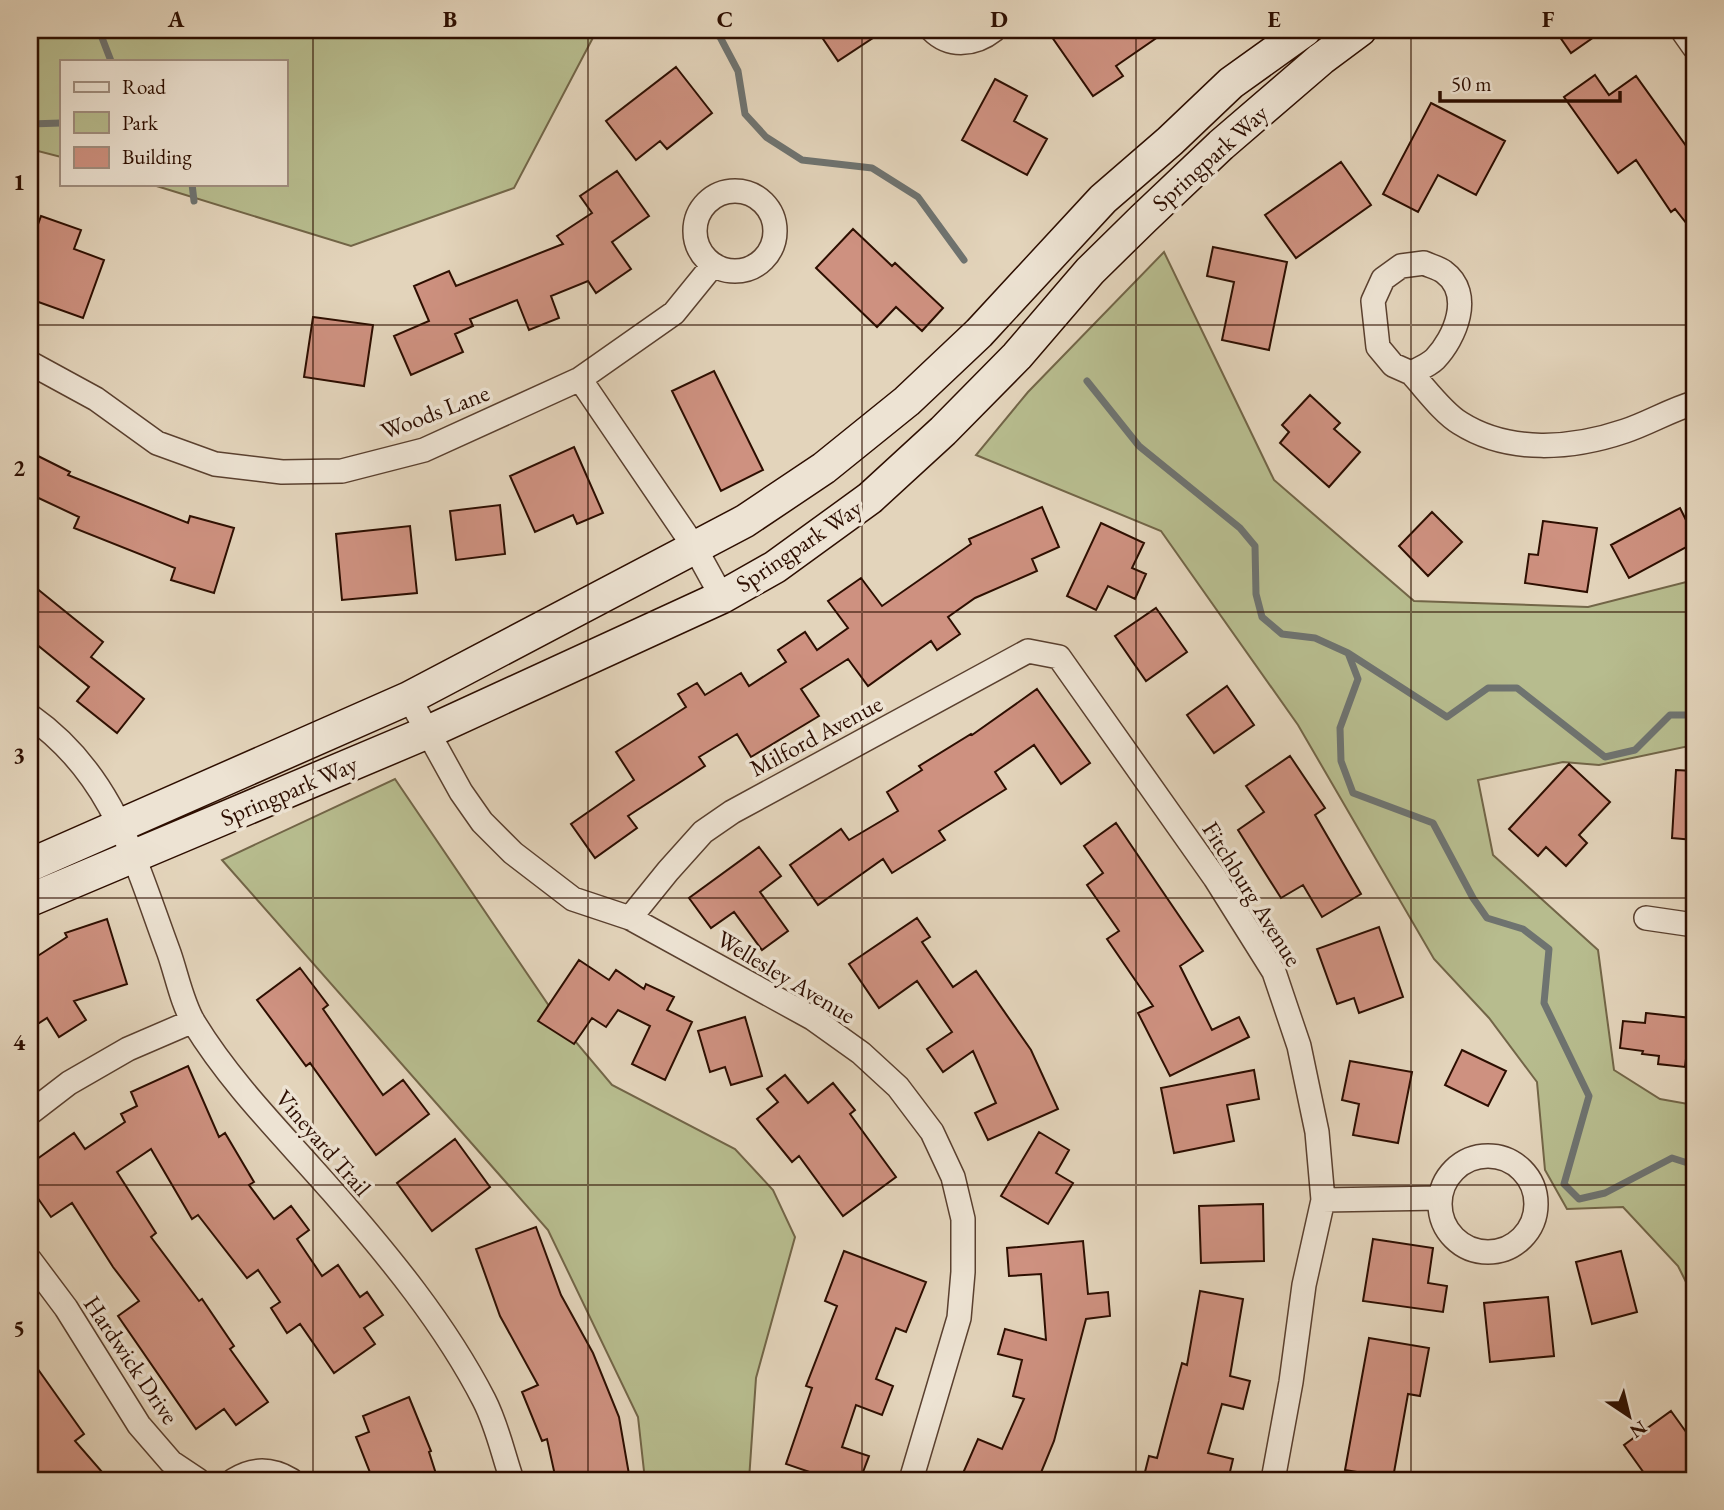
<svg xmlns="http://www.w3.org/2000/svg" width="1724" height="1510" viewBox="0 0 1724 1510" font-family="'EB Garamond',serif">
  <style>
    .green { fill: #b7bc8e; stroke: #726547; stroke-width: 2 }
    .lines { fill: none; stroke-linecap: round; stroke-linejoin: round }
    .stream { stroke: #6e7370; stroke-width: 7 }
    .building { fill: #ce9180; stroke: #2d0e00; stroke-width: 2 }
    .street-casing { stroke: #5a402f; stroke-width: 26 }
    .secondary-casing { stroke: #2d0e00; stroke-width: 35 }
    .street { stroke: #ede3d3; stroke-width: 23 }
    .secondary { stroke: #ede3d3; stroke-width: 32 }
    .grid { fill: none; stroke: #2d0e00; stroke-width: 2; stroke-opacity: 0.55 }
    .labels { text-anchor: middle; stroke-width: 7; stroke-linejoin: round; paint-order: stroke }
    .street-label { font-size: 24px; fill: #2d0e00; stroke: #ede3d3 }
    .neatline { fill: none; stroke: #2d0e00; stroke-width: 2.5 }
    .grid-label { font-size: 23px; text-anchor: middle; font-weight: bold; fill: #2d0e00 }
  </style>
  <rect width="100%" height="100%" fill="#e3d4bb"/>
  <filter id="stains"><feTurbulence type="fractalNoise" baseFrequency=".00286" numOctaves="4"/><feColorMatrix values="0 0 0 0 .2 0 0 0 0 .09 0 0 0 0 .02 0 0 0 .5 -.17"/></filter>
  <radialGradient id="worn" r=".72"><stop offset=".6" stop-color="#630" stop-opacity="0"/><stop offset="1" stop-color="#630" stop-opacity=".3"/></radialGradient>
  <path class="green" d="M30 30H597L514 188 351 246 150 184H285V61H61V157L30 149Z
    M1164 252 1274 480 1414 601 1588 607 1694 580V745L1599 765 1563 762 1478 780 1493 855 1598 950 1614 1070 1660 1099 1694 1105V1298L1678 1266 1623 1207 1567 1209 1545 1170 1537 1082 1489 1018 1434 959 1298 725 1161 531 976 455 1028 392Z
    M395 779 564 1028 612 1085 735 1149 773 1190 795 1237 756 1378 749 1480H645L638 1417 548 1230 222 860Z"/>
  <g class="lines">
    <path class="stream" d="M99 30 111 61
      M708 30 720 37 738 71 745 114 766 137 802 160 872 168 918 197 964 260
      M30 124 61 123
      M192 184 194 201
      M1087 381 1139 446 1240 528 1255 546 1256 594 1262 617 1282 634 1315 638 1348 653 1358 679 1340 728 1341 761 1353 793 1433 823 1473 898 1487 918 1523 929 1549 949 1544 1003 1589 1096 1564 1184 1579 1199 1605 1193 1672 1158 1694 1165
      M1348 653 1447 717 1488 688H1517L1605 757 1635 750 1670 715H1687L1694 721"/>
  </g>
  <path class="building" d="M817 30H885L838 61Z
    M1047 30H1168L1116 66 1123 76 1093 96Z
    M1555 30H1604L1571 53Z
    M676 67 712 113 667 149 660 141 636 160 606 121Z
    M1595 75 1609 95 1636 76 1694 157V233L1675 209 1671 212 1636 160 1618 173 1564 97Z
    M995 79 1027 96 1014 121 1047 139 1027 175 962 140Z
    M1431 103 1505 141 1476 195 1438 175 1418 212 1383 194Z
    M1341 162 1371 205 1296 258 1265 215Z
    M617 171 649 216 612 242 631 269 596 293 588 281 551 296 559 318 529 330 517 300 470 319 473 326 455 334 463 352 411 375 394 336 429 321 414 286 449 271 456 286 563 244 557 236 592 213 580 196Z
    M41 216 81 230 74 249 104 260 83 318 30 299V247Z
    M853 229 892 266 895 263 943 308 922 331 896 307 877 327 816 268Z
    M1213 247 1287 262 1269 350 1222 340 1234 282 1207 276Z
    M313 317 373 325 364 386 304 377Z
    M714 371 763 470 721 491 672 391Z
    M1310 395 1340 423 1334 429 1360 452 1329 487 1280 443 1289 432 1282 425Z
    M574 447 603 513 577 524 573 515 535 532 510 476Z
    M30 452 70 472 68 475 188 523 190 516 234 528 214 593 171 580 175 568 74 528 79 517 30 494Z
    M500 505 505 554 456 560 450 511Z
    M1042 507 1059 547 1032 559 1037 571 975 598 948 617 960 634 937 650 931 641 868 686 848 659 801 689 819 716 751 757 737 734 699 757 705 766 628 816 637 828 595 858 571 824 634 780 616 752 686 707 678 694 697 683 705 695 741 673 749 686 786 662 778 650 805 632 817 650 848 628 828 601 861 578 882 606 971 544 969 539Z
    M1680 508 1694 536V543L1629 578 1611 545Z
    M1432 512 1462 542 1428 576 1399 546Z
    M1543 521 1597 528 1587 592 1525 583 1529 554 1538 555Z
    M1101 523 1144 543 1132 568 1146 574 1135 599 1108 586 1096 610 1067 596Z
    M410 526 417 593 342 600 336 534Z
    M30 583 103 642 91 657 144 699 117 733 77 701 89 687 30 639Z
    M1156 608 1187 652 1146 681 1115 636Z
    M1227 686 1254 725 1214 753 1187 715Z
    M1037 689 1090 763 1061 784 1034 745 995 772 1006 789 939 831 945 840 892 873 883 859 818 905 790 865 841 829 849 840 898 811 887 792 922 770 919 766 971 734 972 735Z
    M1290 756 1325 808 1315 815 1361 894 1322 917 1303 885 1281 898 1238 830 1264 812 1246 786Z
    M1569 764 1610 802 1579 835 1587 843 1566 866 1546 847 1538 856 1509 829Z
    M1676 770 1694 771V840L1672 838Z
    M1116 823 1203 951 1180 966 1212 1030 1239 1017 1249 1037 1170 1076 1138 1013 1153 1006 1107 939 1119 931 1087 885 1103 873 1084 846Z
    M759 847 781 876 760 892 788 931 762 950 734 912 711 928 689 898Z
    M917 918 930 937 922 942 953 987 976 971 1031 1050 1058 1109 988 1140 975 1113 996 1103 973 1051 943 1072 927 1049 952 1032 917 981 879 1008 849 964Z
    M107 919 127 984 74 1001 86 1020 59 1037 47 1018 30 1029V961L67 937 65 933Z
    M1379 927 1403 997 1359 1013 1354 998 1337 1004 1317 949Z
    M579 960 609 980 616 970 644 989 646 984 674 997 667 1010 692 1022 665 1080 632 1064 650 1026 618 1010 606 1027 592 1018 574 1044 538 1021Z
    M300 968 328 1005 323 1009 383 1095 403 1080 429 1114 376 1155 310 1063 306 1066 257 1000Z
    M1646 1013 1691 1018 1685 1067 1658 1064 1659 1056 1642 1054 1643 1051 1620 1048 1623 1021 1645 1023Z
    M745 1017 762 1076 731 1085 725 1067 710 1072 698 1031Z
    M1462 1050 1506 1071 1488 1106 1445 1085Z
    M1350 1061 1412 1072 1398 1143 1353 1135 1359 1104 1342 1100Z
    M188 1066 219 1137 225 1133 254 1182 249 1185 274 1219 291 1206 309 1230 297 1239 322 1276 338 1265 360 1297 367 1292 383 1315 364 1328 375 1344 334 1373 300 1324 287 1333 271 1308 280 1302 258 1270 247 1278 198 1215 192 1219 151 1149 117 1172 156 1233 151 1237 199 1301 202 1299 234 1346 230 1349 268 1402 236 1425 224 1409 196 1429 118 1316 139 1301 113 1267 72 1203 51 1217 30 1187V1164L74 1133 85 1149 125 1122 121 1114 137 1106 131 1092Z
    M1254 1070 1259 1099 1227 1105 1234 1141 1174 1153 1161 1088Z
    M785 1075 808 1103 833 1083 855 1110 850 1114 896 1177 843 1216 799 1156 792 1162 757 1119 778 1102 767 1089Z
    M1039 1132 1069 1150 1056 1173 1073 1183 1048 1224 1001 1196Z
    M455 1139 490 1187 432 1231 397 1183Z
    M1263 1204 1264 1261 1201 1263 1199 1206Z
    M536 1227 561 1295 593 1353 619 1417 630 1480H556L547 1439 542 1441 522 1392 538 1385 500 1316 476 1249Z
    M1373 1239 1433 1248 1428 1283 1447 1286 1443 1312 1363 1301Z
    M1083 1241 1088 1294 1108 1292 1110 1316 1086 1319 1054 1441 1038 1480H960L978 1439 1002 1449 1024 1399 1013 1396 1022 1360 998 1354 1005 1329 1046 1340 1041 1274 1009 1276 1007 1248Z
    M844 1251 926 1282 906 1332 896 1328 876 1379 893 1386 882 1415 856 1405 842 1447 869 1456 860 1480H833L786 1464 812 1388 806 1386 837 1306 825 1301Z
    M1621 1251 1637 1312 1592 1324 1576 1262Z
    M1200 1291 1243 1299 1230 1376 1250 1381 1243 1409 1222 1404 1208 1453 1233 1459 1228 1480H1143L1149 1456 1157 1458 1182 1363 1187 1365Z
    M1548 1297 1554 1356 1490 1362 1484 1303Z
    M1369 1338 1429 1348 1420 1396 1408 1394 1393 1478 1345 1470Z
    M30 1358 84 1434 75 1441 109 1480H30Z
    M409 1397 431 1451 429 1452 438 1480H373L356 1437 369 1432 363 1416Z
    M1671 1411 1694 1443V1480H1649L1624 1445Z"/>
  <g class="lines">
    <g class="street-casing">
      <path id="street" d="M932 30C950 48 975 45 994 30
        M1682 30 1694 47
        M695 231a40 40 0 1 1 80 0a40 40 0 1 1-80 0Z
        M1424 263C1430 266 1439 268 1444 272 1474 294 1455 338 1435 359 1429 365 1419 369 1411 373L1393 365 1378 347 1373 301 1383 279 1401 266Z
        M30 363 96 399 157 443 215 464 282 472 342 471 424 450 580 379 674 313 713 265
        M1411 373C1425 388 1443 413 1460 423 1509 454 1572 449 1625 431 1649 423 1670 410 1694 403
        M580 379 695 548 722 597
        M409 698 461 792 482 822 513 853 573 899 630 918 812 1018 861 1053 898 1087 932 1132 953 1177 963 1219V1272L959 1318 911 1480
        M30 716C114 775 135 862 169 953 177 976 182 1003 194 1023 232 1085 284 1136 332 1191 388 1255 445 1324 484 1400 497 1425 503 1454 512 1480
        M630 918 668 871 703 832 732 812 1028 651 1059 657 1215 878 1274 972 1299 1046 1317 1132 1323 1200 1304 1285 1291 1382 1273 1480
        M1646 918 1694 925
        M30 1113 69 1083 128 1049 193 1021
        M1440 1204a48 48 0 1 1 96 0a48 48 0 1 1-96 0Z
        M1323 1200 1440 1198
        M30 1260 66 1308 139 1425 171 1462 198 1480
        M234 1480C253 1468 271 1468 291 1480"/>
    </g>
    <g class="secondary-casing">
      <path id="secondary" d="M30 865 409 698 745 521 824 468 907 401 979 333 1103 199 1170 141 1231 83 1305 30
        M30 900 428 732 722 597 775 567 870 498 943 431 1017 356 1090 271 1143 219 1221 145 1321 59 1360 30"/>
    </g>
    <use href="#street" class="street"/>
    <use href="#secondary" class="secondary"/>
  </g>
  <path class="grid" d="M313 30V1480M588 30V1480M862 30V1480M1136 30V1480M1411 30V1480M30 325H1694M30 612H1694M30 898H1694M30 1185H1694"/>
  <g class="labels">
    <g class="street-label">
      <text transform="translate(1210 158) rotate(-42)" y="8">Springpark Way</text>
      <text transform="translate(435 412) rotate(-21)" y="8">Woods Lane</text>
      <text transform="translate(799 546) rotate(-34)" y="8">Springpark Way</text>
      <text transform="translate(816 736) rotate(-28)" y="8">Milford Avenue</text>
      <text transform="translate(289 791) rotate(-23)" y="8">Springpark Way</text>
      <text transform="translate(1252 894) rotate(58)" y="8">Fitchburg Avenue</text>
      <text transform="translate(786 977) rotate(31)" y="8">Wellesley Avenue</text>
      <text transform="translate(323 1143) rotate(49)" y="8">Vineyard Trail</text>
      <text transform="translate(131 1360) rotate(56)" y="8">Hardwick Drive</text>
    </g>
  </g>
  <rect width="1724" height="1510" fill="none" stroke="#e3d4bb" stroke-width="77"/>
  <rect x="60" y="60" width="228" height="126" fill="#ede3d3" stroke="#a08e7f" stroke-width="2"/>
  <rect x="74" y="82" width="35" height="10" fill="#ede3d3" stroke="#a08e7f" stroke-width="2"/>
  <text x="122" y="94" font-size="21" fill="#2d0e00">Road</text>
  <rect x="74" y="112" width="35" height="21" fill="#b7bc8e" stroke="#a08e7f" stroke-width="2"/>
  <text x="122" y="130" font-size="21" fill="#2d0e00">Park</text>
  <rect x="74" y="147" width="35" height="21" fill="#ce9180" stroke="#a08e7f" stroke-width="2"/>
  <text x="122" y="164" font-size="21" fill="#2d0e00">Building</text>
  <g transform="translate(1629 1416) rotate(145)" stroke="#ede3d3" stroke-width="5" paint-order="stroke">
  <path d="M0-5L12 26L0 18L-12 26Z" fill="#2d0e00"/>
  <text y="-10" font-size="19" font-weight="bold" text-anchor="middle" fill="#2d0e00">N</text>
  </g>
  <path d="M1440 91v10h180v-10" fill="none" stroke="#2d0e00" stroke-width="3.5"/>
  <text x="1451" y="91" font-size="21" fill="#2d0e00" stroke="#ede3d3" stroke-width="5" paint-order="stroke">50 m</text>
  <rect x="38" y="38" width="1648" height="1434" class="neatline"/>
  <g class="grid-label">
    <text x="176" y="27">A</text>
    <text x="450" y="27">B</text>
    <text x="725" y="27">C</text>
    <text x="999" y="27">D</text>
    <text x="1274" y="27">E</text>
    <text x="1548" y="27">F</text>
    <text x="19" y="190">1</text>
    <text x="19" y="476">2</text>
    <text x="19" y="763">3</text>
    <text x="19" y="1050">4</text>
    <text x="19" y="1336">5</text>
  </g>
  <rect width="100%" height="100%" filter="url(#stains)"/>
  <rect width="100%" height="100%" fill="url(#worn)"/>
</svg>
